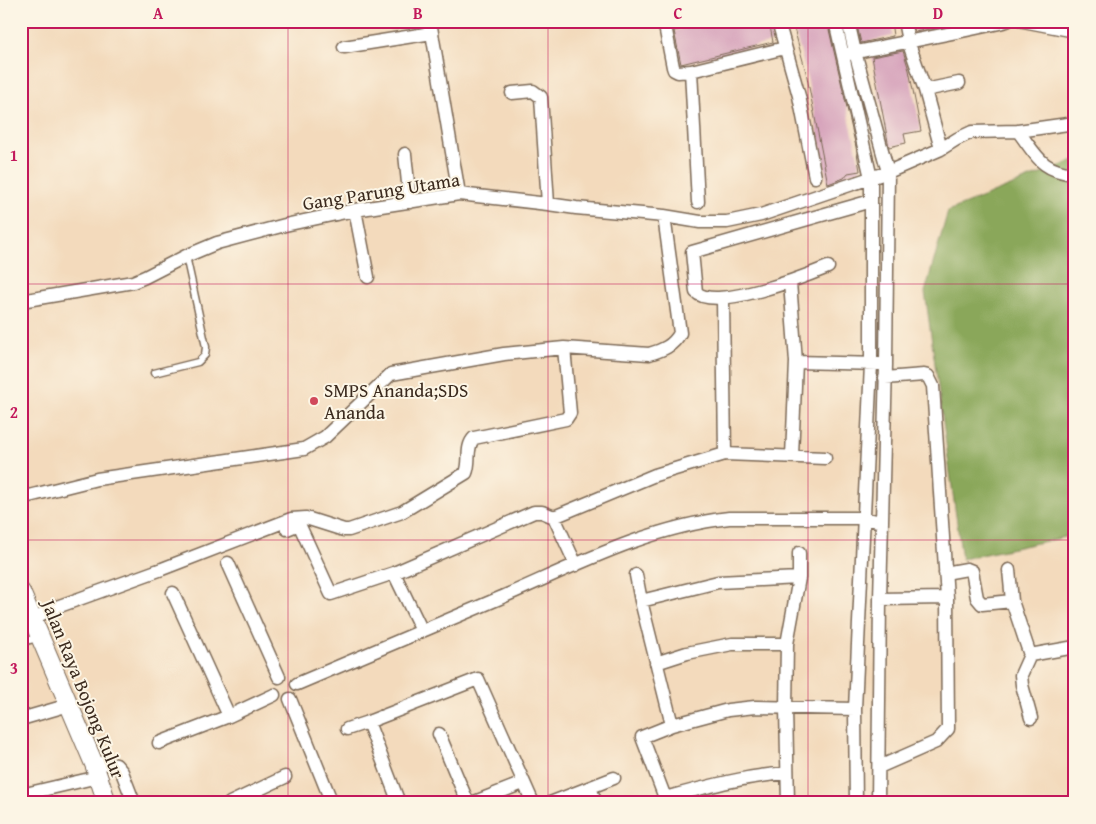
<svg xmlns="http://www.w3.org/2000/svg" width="1096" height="824" viewBox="0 0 1096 824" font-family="'Gentium Book Plus',serif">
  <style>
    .forest { fill: #8aa75a; stroke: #62683c }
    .building { fill: #d7a4bc }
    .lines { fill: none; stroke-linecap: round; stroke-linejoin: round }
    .lane-casing { stroke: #7b6855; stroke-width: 9 }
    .street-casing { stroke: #7b6855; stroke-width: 15 }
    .secondary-casing { stroke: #7b6855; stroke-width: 20 }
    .lane { stroke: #fff; stroke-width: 6 }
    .street { stroke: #fff; stroke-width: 12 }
    .secondary { stroke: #fff; stroke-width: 18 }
    .grid { fill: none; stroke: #c2185b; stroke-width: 1; stroke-opacity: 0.55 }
    .poi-dot { fill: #d1495b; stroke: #fcf5e5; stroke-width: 2 }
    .labels { text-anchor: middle; stroke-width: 4; stroke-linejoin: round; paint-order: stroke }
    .street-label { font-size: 19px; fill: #3b2a1e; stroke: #fcf5e5 }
    .poi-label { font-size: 19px; fill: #3b2a1e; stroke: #fcf5e5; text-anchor: start }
    .neatline { fill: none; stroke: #c2185b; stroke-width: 2 }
    .grid-label { font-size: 16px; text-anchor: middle; font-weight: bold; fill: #c2185b }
  </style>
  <rect width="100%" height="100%" fill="#fcf5e5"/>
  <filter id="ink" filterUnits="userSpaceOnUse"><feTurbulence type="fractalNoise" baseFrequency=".02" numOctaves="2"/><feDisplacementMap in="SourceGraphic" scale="10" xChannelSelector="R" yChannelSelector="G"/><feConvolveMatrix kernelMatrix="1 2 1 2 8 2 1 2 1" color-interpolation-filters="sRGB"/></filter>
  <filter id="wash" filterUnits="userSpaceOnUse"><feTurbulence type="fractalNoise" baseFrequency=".0096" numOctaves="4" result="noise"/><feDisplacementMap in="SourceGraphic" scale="20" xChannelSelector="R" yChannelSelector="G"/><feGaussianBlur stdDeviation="1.12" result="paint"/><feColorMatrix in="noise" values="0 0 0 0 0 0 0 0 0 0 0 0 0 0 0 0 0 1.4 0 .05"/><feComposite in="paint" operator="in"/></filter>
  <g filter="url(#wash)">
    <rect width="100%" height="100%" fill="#f3dabc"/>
    <path class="forest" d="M1075 160V535L962 559 925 292 948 211Z"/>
    <g id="blocks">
      <path class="building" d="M712 21H769L773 42 681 64 674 31Z
        M792 21H827L856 147 860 171 848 173 844 178 828 184 806 72Z
        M856 21H891L893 36 861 43Z
        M912 21H958V23L915 32Z
        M903 51 909 70 921 131 904 134 906 143 889 147 872 57Z"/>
    </g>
  </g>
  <g filter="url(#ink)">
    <use href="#blocks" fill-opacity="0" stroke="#7b6855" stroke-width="1"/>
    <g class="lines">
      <g class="lane-casing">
        <path id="lane" d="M154 373 198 362 205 355 206 347 186 256
          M21 642 38 638"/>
      </g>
      <g class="street-casing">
        <path id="street" d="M430 21 459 194
          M664 21 673 67 674 70 678 72 691 71 785 48
          M778 21 799 96 815 177
          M835 21 871 178V364L855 709 856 803
          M848 21 855 52 888 172 886 365 880 599 878 803
          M904 21 908 41 925 90 941 149
          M1023 21 1075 31
          M344 47 432 33
          M848 54C901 42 954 34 1007 21
          M691 71 698 202
          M925 90 959 83
          M512 93 533 91 541 97 548 204
          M1018 131 1075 123
          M405 154 410 202
          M355 210 368 277
          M828 267C806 276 714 312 696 292L692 252 871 201
          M790 282 796 362 792 456
          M723 299 725 454
          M21 301 133 282 145 277 186 256 217 243 285 225 355 210 459 194 548 204 576 208 664 216 700 222H727L761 215 888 172 941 149 957 139 972 132 1018 131C1037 156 1041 171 1075 174
          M796 362 879 364
          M21 498 97 479 304 449 325 437 391 374 504 354 564 348 649 354C663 350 673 346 680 333L664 216
          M554 517 655 475 725 454 825 458
          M287 529 299 524 331 594 394 573 534 512H542L554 517 576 565
          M228 563 279 677
          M1009 570 1012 601
          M394 573 422 631
          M945 573 967 569 972 571 977 598 982 604 1012 601 1030 655 1021 675 1022 685 1031 718
          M636 575 641 601 672 725
          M173 593 229 716
          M880 599 947 598
          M641 601 718 582 799 578
          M32 619 54 608 162 569 291 519 306 518 344 530H349L402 512 466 473C471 462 465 447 474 438L566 419 570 413 564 348
          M1030 655 1075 647
          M656 663 687 653 732 644H787
          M297 684C364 655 432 627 500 598 574 566 648 527 729 518H863L882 522
          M290 699 332 803
          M21 719 69 705
          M368 722 399 803
          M347 729 368 722 478 679 533 803
          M439 734 468 803
          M159 743 229 716 274 695
          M94 764 103 763 116 765 122 772 134 803
          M879 767 936 742 948 729 947 598 933 386 928 376 924 375 885 378
          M590 788 596 803
          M21 795 98 777
          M665 798C706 787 745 776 787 773
          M230 803 285 777
          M472 803 523 783
          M550 803 614 778
          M667 803 642 737 672 725 728 710 755 707 855 709
          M788 803 786 708 787 644 799 578V553"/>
      </g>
      <g class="secondary-casing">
        <path id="secondary" d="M21 592 94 764 107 803"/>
      </g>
      <use href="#lane" class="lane"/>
      <use href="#street" class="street"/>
      <use href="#secondary" class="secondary"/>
    </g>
  </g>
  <path class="grid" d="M288 21V803M548 21V803M808 21V803M21 284H1075M21 540H1075"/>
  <circle class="poi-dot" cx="314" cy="401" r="5"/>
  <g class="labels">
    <g class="street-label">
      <text transform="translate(381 191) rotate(-9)" y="7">Gang Parung Utama</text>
      <text transform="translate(84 689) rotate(68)" y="7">Jalan Raya Bojong Kulur</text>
    </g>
    <g class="poi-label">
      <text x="324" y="397">SMPS Ananda;SDS<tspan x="324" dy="22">Ananda</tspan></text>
    </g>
  </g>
  <rect width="1096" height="824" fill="none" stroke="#fcf5e5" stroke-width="55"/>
  <rect x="28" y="28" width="1040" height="768" class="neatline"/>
  <g class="grid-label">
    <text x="158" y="19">A</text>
    <text x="418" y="19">B</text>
    <text x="678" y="19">C</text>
    <text x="938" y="19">D</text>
    <text x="14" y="161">1</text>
    <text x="14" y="418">2</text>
    <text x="14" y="674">3</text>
  </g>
</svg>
